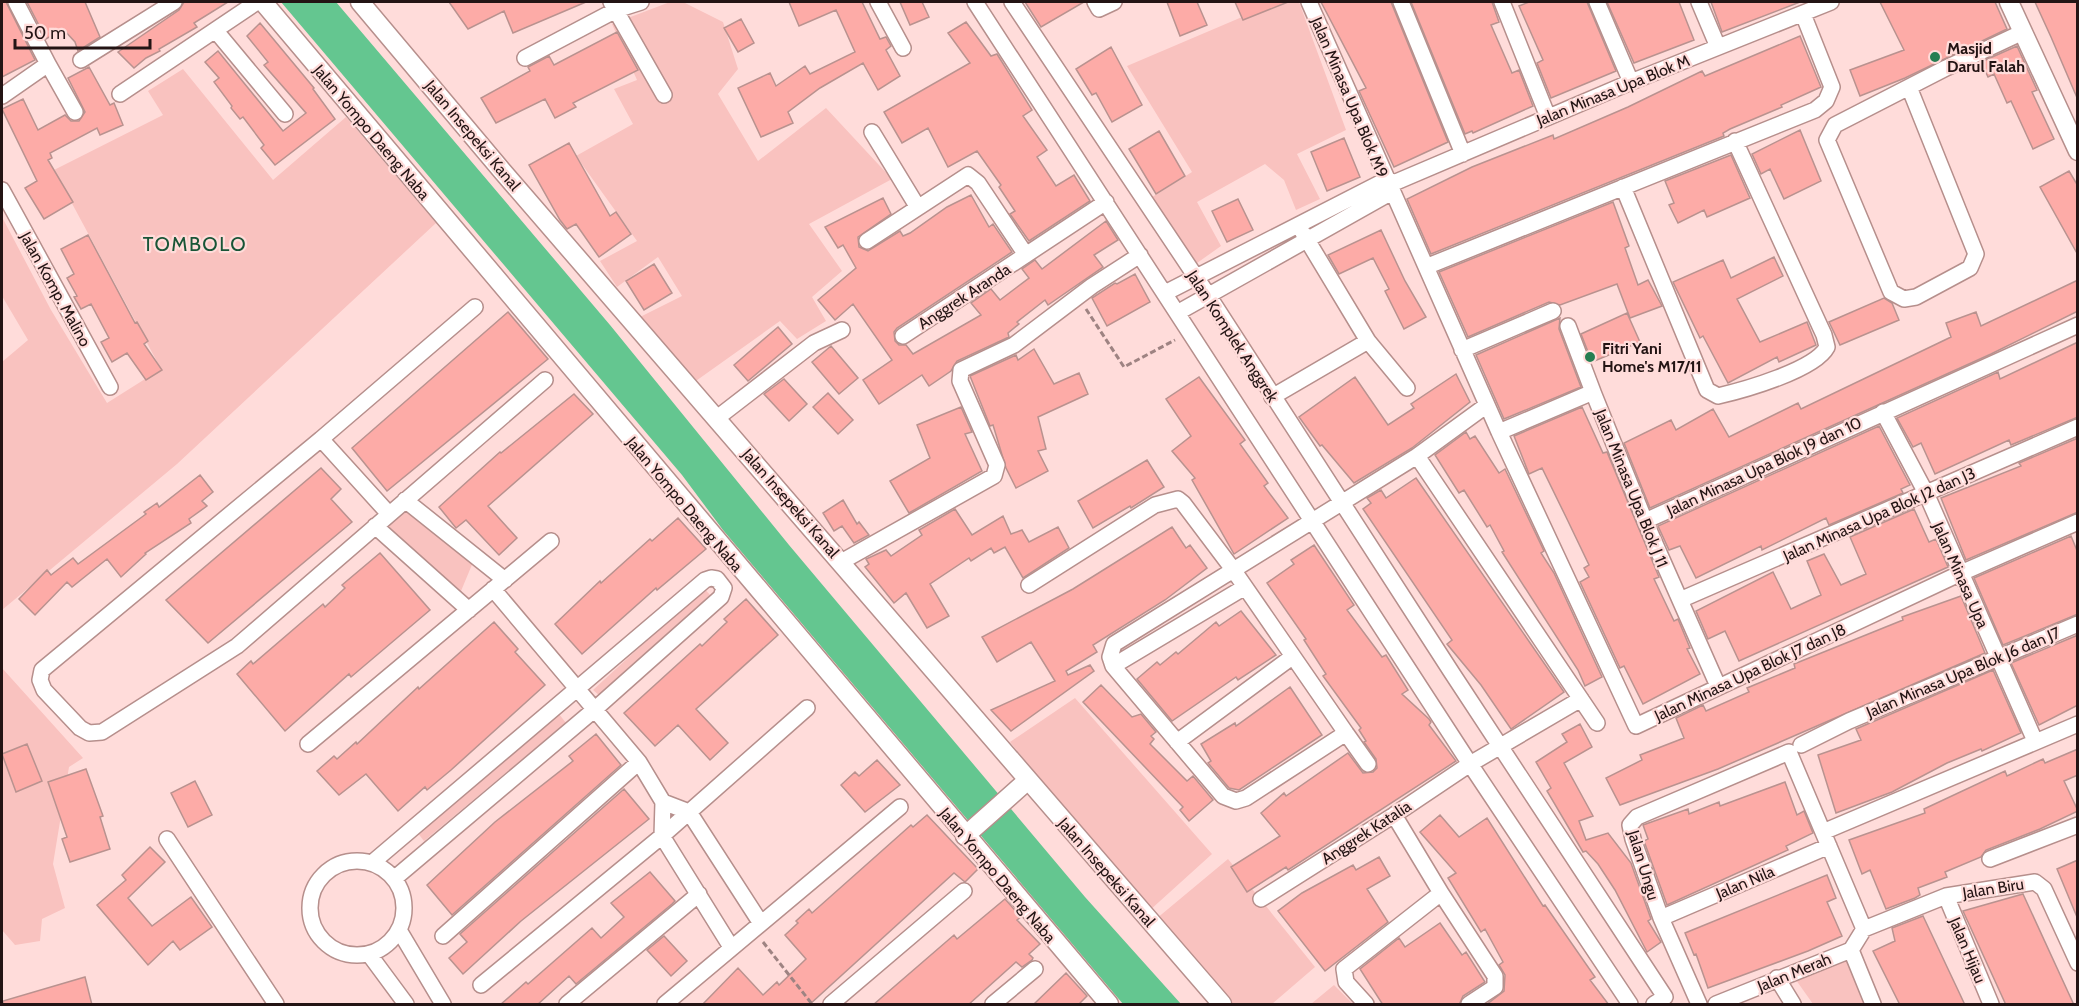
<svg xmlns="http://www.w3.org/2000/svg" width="2079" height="1006" viewBox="0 0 2079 1006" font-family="Cabin,sans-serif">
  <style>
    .green { fill: #f9c2bf }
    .water { fill: #64c690 }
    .building { fill: #fdaba7; stroke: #b9928f; stroke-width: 1.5 }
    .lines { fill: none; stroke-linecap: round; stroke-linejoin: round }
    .minor-casing { stroke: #b68f8c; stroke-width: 18 }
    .tertiary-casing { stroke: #b68f8c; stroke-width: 21 }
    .path { stroke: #9e8382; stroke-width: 3; stroke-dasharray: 6 3; stroke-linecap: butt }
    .minor { stroke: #fff; stroke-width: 15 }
    .tertiary { stroke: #fff; stroke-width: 18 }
    .poi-dot { fill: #267e52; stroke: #ffdcda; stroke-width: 2 }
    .labels { text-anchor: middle; stroke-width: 4.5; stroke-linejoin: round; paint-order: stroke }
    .poi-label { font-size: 16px; font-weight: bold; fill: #231414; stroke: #ffdcda; text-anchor: start }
    .street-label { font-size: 16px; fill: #231414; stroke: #ffdcda }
    .quarter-label { font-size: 20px; letter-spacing: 1.5px; fill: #195537; stroke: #ffdcda }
  </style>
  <rect width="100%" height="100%" fill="#ffdcda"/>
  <path class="green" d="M670 2H683L723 22 738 69 718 94 758 161 826 108 892 179 809 224 842 271 812 297 826 321 797 339 780 321 693 383 640 317 682 296 658 257 617 287 600 261 637 241 576 156 633 124 614 89 637 80 612 24Z
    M1277 2H1299L1346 130 1297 154 1320 199 1296 210 1284 180 1265 164 1197 202 1221 246 1197 263 1149 199 1192 172 1127 66Z
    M183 69 273 180 346 117 436 223 177 464 2 610V362L28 340 2 296V217L51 310 107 403 161 369 54 170 163 115 148 91Z
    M418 500 476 555 461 591 383 524Z
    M704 588 710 595 600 696 593 690Z
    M2 668 83 758 69 767 53 864 65 908 42 919 40 941 15 945 2 930Z
    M1075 698 1212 854 1149 911 1010 742Z
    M559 714 566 723 424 841 417 832Z
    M1228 859 1315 967 1272 1004H1232L1156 919Z
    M1859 952 1880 1004H1813L1796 980Z
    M1334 985 1353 1004H1311Z"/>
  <path class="water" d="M281 2H336L610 325 789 545 1085 897 1181 1004H1123L723 530 682 475Z"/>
  <path class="building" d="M2 2H6L35 60 2 77Z
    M27 2H85L100 37 78 51 75 42 63 29 46 39Z
    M184 2H228L194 23 197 27 159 49 160 51 146 58 134 68 118 52 179 10Z
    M449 2H586L513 33 504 11 468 29Z
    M789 2H862L880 39 886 37 891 46 886 50 900 76 878 90 863 63 820 88 788 112 793 123 761 137 738 88 770 73 776 86 805 66 810 74 855 52 836 10 799 26Z
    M900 2H922L929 17 910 25Z
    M1025 2H1084L1041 27Z
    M1167 2H1197L1207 25 1180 36Z
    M1235 2H1288L1243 20Z
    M1321 2H1391L1448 142 1394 167 1359 91 1366 88Z
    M1411 2H1492L1499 22 1491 25 1512 73 1519 70 1533 106 1473 133 1472 131 1465 134Z
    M1529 2H1587L1616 71 1551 98 1537 63 1543 60 1519 6Z
    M1607 2H1679L1694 40 1634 63Z
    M1711 2H1800L1722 32Z
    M1880 2H1995L2007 29 1905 78 1860 96 1850 70 1904 50Z
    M2035 2H2078V100L2051 37Z
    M741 19 754 43 738 52 724 28Z
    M966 22 991 56 997 54 1032 110 1023 116 1047 150 1037 157 1056 186 1074 175 1090 201 1029 241 1010 214 1015 211 999 187 1001 185 977 151 948 167 928 128 902 143 884 112 970 63 948 33Z
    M260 23 314 88 313 89 335 119 275 165 261 148 264 145 243 117 240 119 231 108 232 106 214 82 219 78 205 62 218 51 283 131 306 113 264 65 268 62 247 36Z
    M617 32 638 70 573 103 576 107 555 118 545 99 496 123 481 98 530 71 528 67 549 56 554 65Z
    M1800 36 1821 87 1781 105 1782 107 1730 129 1723 133 1724 136 1431 254 1407 199 1472 167 1553 135 1554 139 1628 107 1702 71 1705 76Z
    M2017 46 2037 90 2032 92 2054 139 2033 149 2011 101 2007 103 1994 74 1988 77 1981 62Z
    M1111 47 1142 105 1112 122 1096 93 1092 95 1076 69Z
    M89 67 110 105 114 103 123 125 100 135 97 128 50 153 52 158 48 160 73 202 44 219 25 188 37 181 2 109 23 99 38 130 65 115 71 121H79L85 112 68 78Z
    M1800 130 1821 181 1784 199 1770 169 1761 174 1752 154Z
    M1159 131 1185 176 1156 194 1129 149Z
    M1344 138 1360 177 1327 191 1311 152Z
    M569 143 610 216 616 212 631 234 599 257 576 224 567 229 560 220 529 165Z
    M1731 155 1750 198 1707 217 1704 210 1678 223 1669 205 1674 203 1665 181Z
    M2069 171 2078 186V255L2040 187Z
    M971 195 989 227 993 224 1012 252 897 328 894 332 895 341 899 345H906L913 354 981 315 971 303 991 289 1000 300 1029 278 1022 269 1035 260 1042 269 1106 221 1118 240 1094 255 1103 267 1048 305 1045 300 1017 322 1019 324 1008 333 1009 337 957 361 951 371 929 386 922 375 879 404 863 380 892 360 853 304 835 320 818 300 856 268 843 245 838 248 825 227 883 198 891 214 858 237 859 247 868 251 900 231 903 236 910 233 947 207Z
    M1238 199 1253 230 1227 242 1212 211Z
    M1613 202 1629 246 1625 248 1638 285 1648 280 1662 306 1630 318 1617 284 1560 305 1549 302 1468 337 1439 272Z
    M1381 230 1405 281 1426 317 1404 329 1385 291 1389 289 1373 258 1339 274 1328 255Z
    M88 235 135 323 137 322 148 341 144 344 162 370 146 380 127 353 112 362 101 342 109 338 91 304 81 309 74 297 77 296 67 278 74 274 61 249Z
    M1774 257 1783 276 1737 299 1760 342 1807 322 1816 345 1779 362 1777 357 1728 383 1703 336 1700 338 1673 282 1723 260 1731 278Z
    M654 264 672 293 644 310 626 281Z
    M1135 274 1150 302 1107 326 1092 298 1115 283 1117 284Z
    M2078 280V311L1991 354 1650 508 1624 443 1671 420 1676 430 1713 409 1729 437 1798 403 1801 409 1951 337 1946 323 1976 312 1981 326Z
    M1884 298 1892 303 1899 320 1840 345 1829 322Z
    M508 312 548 359 387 491 352 448Z
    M1627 313 1640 342 1592 362 1581 334Z
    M1560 318 1559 329 1581 387 1504 419 1476 355Z
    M778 327 792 344 748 381 734 365Z
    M2078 342V417L2011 445 2009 440 1935 474 1921 443 1913 447 1897 418 1998 372 2000 379Z
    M831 346 858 378 839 394 812 362Z
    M1034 349 1054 384 1079 373 1088 394 1038 417 1046 449 1038 451 1048 471 1016 488 1006 468 993 425 990 426 970 376 1016 355 1018 360Z
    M1456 374 1470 402 1412 448 1354 483 1322 445 1320 446 1299 417 1355 377 1388 425 1414 408 1411 404Z
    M1199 377 1245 440 1240 444 1268 483 1264 486 1288 518 1234 554 1192 480 1195 478 1172 451 1191 436 1166 399Z
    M784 379 807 404 789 421 764 394Z
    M828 393 853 420 838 434 813 407Z
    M574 394 593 414 488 506 517 538 499 555 466 520 456 528 439 507 500 452 501 453Z
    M961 407 972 432 965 434 982 471 909 513 890 481 930 458 917 425Z
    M1582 407 1603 453 1607 452 1659 577 1654 579 1674 621 1678 619 1690 648 1687 649 1700 674 1643 704 1624 666 1620 668 1580 582 1589 577 1584 568 1589 565 1566 517 1542 468 1529 474 1514 436Z
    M1879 426 1910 485 1901 489 1903 493 1829 525 1826 518 1762 550 1761 546 1696 578 1680 546 1669 550 1658 526Z
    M1466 432 1470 439 1475 436 1499 473 1505 469 1544 551 1541 553 1554 573 1602 677 1585 686 1578 670 1502 552 1504 551 1490 525 1487 527 1464 490 1459 493 1435 455Z
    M2078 438V512L1966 560 1941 498 2021 466 2019 463Z
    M1147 460 1164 487 1131 508 1130 506 1093 528 1078 501Z
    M321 468 341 489 331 499 352 522 208 643 166 600Z
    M200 475 213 492 202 501 207 506 189 519 191 523 145 553 146 554 121 577 107 559 72 587 67 582 35 615 19 599 47 570 51 575 73 558 78 564 146 514 144 512 157 503 159 507Z
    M1416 478 1564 692 1511 729 1481 685 1447 644 1452 640 1363 509 1371 503 1367 498 1381 490 1386 498Z
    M843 500 857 524 859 522 869 535 854 543 842 526 834 531 823 513Z
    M955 509 972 535 1003 516 1011 534 1022 530 1029 542 1058 527 1069 548 1023 578 1005 547 994 553 991 548 971 561 969 558 930 584 949 616 927 628 906 593 894 603 865 567 869 564 866 559 886 550 891 556 922 535 919 530Z
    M1914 509 1929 542 1936 539 1948 567 1739 661 1725 631 1708 639 1696 611 1773 572 1791 609 1821 595 1807 561 1824 554 1841 585 1866 574 1850 537Z
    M678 518 706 549 657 590 656 588 582 654 555 624 600 581 601 583 650 539 652 541Z
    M1172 527 1186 548 1190 545 1207 568 1165 600 1093 645 1097 652 1066 671 1068 675 1090 665 1094 671 1011 731 991 710 1055 681 1031 642 997 662 982 637 1073 589Z
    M2071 536 2078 553V614L2003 645 1974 578Z
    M1314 545 1354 605 1347 610 1382 657 1386 655 1408 690 1402 694 1429 719 1431 722 1429 725 1456 761 1288 870 1286 867 1247 892 1231 867 1280 836 1261 813 1284 793 1286 796 1348 753 1363 773 1373 772 1377 768 1376 759 1364 742 1366 741 1359 730 1361 728 1323 676 1326 674 1304 640 1306 639 1267 583 1294 564 1291 560Z
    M380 553 430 610 351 677 349 674 285 731 237 674 251 661 253 664 323 604 325 607 345 588 342 585Z
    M1961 596 1985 653 1718 769 1620 805 1606 778 1642 760 1640 755 1684 738 1676 718 1703 705 1706 711 1749 692 1747 688 1795 668 1794 664 1903 620 1902 617Z
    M746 599 778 635 696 709 728 743 710 760 678 725 655 746 624 713 700 644 702 646 727 622 724 619Z
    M1241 611 1276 655 1238 680 1236 677 1172 721 1137 679 1157 662 1160 665 1176 652 1178 654 1216 622 1219 626Z
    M494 622 518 649 515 652 545 685 451 770 427 790 425 787 398 811 366 774 339 795 317 771 334 756 337 759 356 742 357 744 418 687 419 689Z
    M2078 635V705L2039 725 2011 663Z
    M1993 670 2021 733 1982 751 1981 749 1947 763 1892 792 1836 813 1818 755 1861 740 1856 729Z
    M1101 685 1132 717 1141 714 1156 732 1151 736 1154 739 1150 744 1187 781 1193 776 1213 800 1189 821 1180 810 1183 807 1083 702Z
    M1290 687 1322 735 1239 790 1229 788 1208 763 1211 761 1201 744 1235 723 1236 726Z
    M1580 724 1592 747 1564 763 1593 816 1579 821 1586 840 1608 833 1631 863 1651 919 1648 921 1661 942 1647 952 1615 890 1598 864 1586 851 1583 852 1547 791 1551 788 1536 762 1567 742 1562 734Z
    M596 734 621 765 452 915 427 885 495 822 573 761 569 756Z
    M27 744 42 781 16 792 2 754Z
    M2078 749V775L2064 781 2078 811 2040 829 1986 850 1981 857 1945 872 1947 877 1918 888 1920 895 1915 898 1886 909 1870 870 1862 874 1849 840 1925 813 1924 809 2005 771 2007 776 2043 759 2045 763Z
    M877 760 900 785 865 812 841 785 855 772 859 776Z
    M86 769 103 816 100 817 110 849 70 862 62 839 67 837 48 782Z
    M195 781 212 815 188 827 171 793Z
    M1785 782 1797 815 1804 811 1813 833 1786 846 1788 850 1667 905 1644 841 1648 839 1643 825 1688 809 1689 814 1719 802 1720 806Z
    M624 789 649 819 521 921 463 974 449 958 467 942 460 934Z
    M927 815 978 869 965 882 954 873 809 1005H702L738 968 763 995 777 982 779 985 806 959 785 935 798 923 796 921 809 909 812 913 911 825 913 827Z
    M1440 815 1459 837 1487 818 1543 906 1545 905 1595 977 1590 980 1609 1005H1486L1504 991 1505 975 1499 965 1503 962 1485 929 1481 932 1448 878 1456 873 1420 832Z
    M150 847 165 862 128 898 152 926 191 897 212 927 180 950 173 941 148 965 97 905 126 880 122 875Z
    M1379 857 1390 876 1367 889 1388 922 1325 971 1278 911 1302 893 1353 865 1356 870Z
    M2078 860V917H2077L2057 869Z
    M650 872 675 901 672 904 576 984 569 976 537 1005H500L526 982 528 984 592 928 601 938 624 917 611 903Z
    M1827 875 1836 898 1827 902 1842 936 1808 951 1708 988 1696 954 1694 955 1685 933Z
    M2023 894 2074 1005H2006L1963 911Z
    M1005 899 1021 917 1017 920 1040 944 1029 954 1033 958 1032 960 1022 967 1016 962 968 1005H873L954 935 957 939Z
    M1923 916 1965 1005H1900L1873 951 1895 941 1892 928Z
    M1440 923 1462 955 1466 952 1485 982 1463 996 1459 1005H1383L1360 969 1399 938 1405 947Z
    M664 936 687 961 671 976 647 950Z
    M1066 973 1087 996 1078 1005H1033Z
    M85 977 92 1005H3V1001Z"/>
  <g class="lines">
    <g class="minor-casing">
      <path id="minor" d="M611 2 664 95
        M878 2 903 48
        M975 2 1470 764 1630 1004
        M1012 2 1208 295 1452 673 1665 997 1654 1004
        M1095 2 1099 9 1114 2
        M1309 2 1499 432 1593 392 1645 521 1718 686
        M1401 2 1463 154
        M1502 2 1548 117
        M1597 2 1631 82
        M1699 2 1718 47
        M216 31 285 114
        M525 58 616 10 641 2
        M81 60 174 2
        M48 64 75 112
        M1909 87 1976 254 1970 268 1916 297 1904 299 1891 292 1827 140 1835 125 1946 68 2023 32
        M120 94 257 2
        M2 96 48 64 16 2
        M872 132 917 206
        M1623 187 1707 390 1718 396C1744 390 1815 370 1827 347L1824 335 1735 141
        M2 190 110 387
        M1303 233 1368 341 1407 388
        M867 241 968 175 978 183 1026 255
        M1428 266 1815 110 1826 101 1832 87 1803 14
        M1165 293 1386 180 1396 182 1631 82 1831 2
        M1177 313 1392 192
        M1568 326 1593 392
        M903 336 1106 202
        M1462 350 1553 311
        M1272 397 1368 341
        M1883 412 1926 493 2035 741
        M717 418 814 343 842 330
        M1499 432 1636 726 1961 573 2078 522
        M321 439 42 670 40 680 44 690 80 728 89 733 102 732 237 646 545 380
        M1417 456 1597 723
        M405 500 505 580
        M389 514 321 439 475 307
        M1645 521 2078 325
        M375 526 469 610
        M841 562 994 476 997 465 960 381 961 370 1014 345 1092 286 1140 255
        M1029 585 1155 505 1178 499 1183 503 1232 568 1346 733 1246 798 1236 801 1223 796 1113 666 1110 657 1114 644 1417 456 1487 405
        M493 589 639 762 663 802 662 836 731 947
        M1680 600 2078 427
        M1113 666 1245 587
        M1346 733 1368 764
        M1177 742 1292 657
        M308 744 551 541
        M1801 745 1849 721 2078 624
        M663 802 689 812 760 922
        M1823 832 2078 724
        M167 839 276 1004
        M1990 859 2078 825
        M310 908a47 47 0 1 1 94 0a47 47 0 1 1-94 0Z
        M373 862 705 580 711 578 717 579 724 588 721 597 594 710 395 878
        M1441 893 1495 976V987L1469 1004
        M1946 896 1991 1004
        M1261 899 1394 815 1470 764 1581 699
        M1661 918 1829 846
        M1864 929 1946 896 2035 882 2044 889 2078 963
        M399 930 443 1004
        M443 936 639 762
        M1851 950 1873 1004
        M369 954 406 1004
        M1777 978 1793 1004
        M481 985 662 836 807 708
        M567 1004 699 894
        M665 1004 900 807
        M831 1004 964 891
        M993 1004 1035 969
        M1366 1004 1346 982 1344 969 1441 893 1394 815
        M1699 1004 1661 918 1633 839 1630 825 1637 817 1789 752 1864 929
        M1716 1004 1851 950 1864 929"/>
    </g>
    <g class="tertiary-casing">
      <path id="tertiary" d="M263 2 1109 1004
        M360 2 503 172 1222 1004
        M2009 2 2078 151
        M965 836 1028 780"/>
    </g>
    <path class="path" d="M1086 309 1124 367 1175 340
      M763 942 812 1004"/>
    <use href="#minor" class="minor"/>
    <use href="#tertiary" class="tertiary"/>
  </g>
  <g class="poi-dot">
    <circle cx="1935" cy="57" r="6"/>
    <circle cx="1590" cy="357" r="6"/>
  </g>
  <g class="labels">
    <g class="poi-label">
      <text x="1947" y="54">Masjid<tspan x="1947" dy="18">Darul Falah</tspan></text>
      <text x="1602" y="354">Fitri Yani<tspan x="1602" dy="18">Home's M17/11</tspan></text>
    </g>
    <g class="street-label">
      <text transform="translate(1613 90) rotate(-22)" y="6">Jalan Minasa Upa Blok M</text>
      <text transform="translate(1350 97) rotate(67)" y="6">Jalan Minasa Upa Blok M9</text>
      <text transform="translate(372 132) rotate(50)" y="6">Jalan Yompo Daeng Naba</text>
      <text transform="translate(473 135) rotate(50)" y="6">Jalan Insepeksi Kanal</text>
      <text transform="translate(56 289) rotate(61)" y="6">Jalan Komp. Malino</text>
      <text transform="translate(964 296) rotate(-33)" y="6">Anggrek Aranda</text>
      <text transform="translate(1233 336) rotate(57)" y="6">Jalan Komplek Anggrek</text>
      <text transform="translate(1764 466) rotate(-25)" y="6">Jalan Minasa Upa Blok J9 dan 10</text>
      <text transform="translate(1632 488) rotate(68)" y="6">Jalan Minasa Upa Blok J 11</text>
      <text transform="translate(791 503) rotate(49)" y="6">Jalan Insepeksi Kanal</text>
      <text transform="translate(685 504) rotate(50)" y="6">Jalan Yompo Daeng Naba</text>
      <text transform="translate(1879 514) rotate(-24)" y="6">Jalan Minasa Upa Blok J2 dan J3</text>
      <text transform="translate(1961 575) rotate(66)" y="6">Jalan Minasa Upa</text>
      <text transform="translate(1750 672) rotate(-25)" y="6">Jalan Minasa Upa Blok J7 dan J8</text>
      <text transform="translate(1963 672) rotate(-23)" y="6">Jalan Minasa Upa Blok J6 dan J7</text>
      <text transform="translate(1366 832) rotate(-33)" y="6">Anggrek Katalia</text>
      <text transform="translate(1644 865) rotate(73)" y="6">Jalan Ungu</text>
      <text transform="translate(1107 872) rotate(49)" y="6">Jalan Insepeksi Kanal</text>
      <text transform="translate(998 875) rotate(50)" y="6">Jalan Yompo Daeng Naba</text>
      <text transform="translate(1745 882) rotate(-23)" y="6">Jalan Nila</text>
      <text transform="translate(1993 888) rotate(-9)" y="6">Jalan Biru</text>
      <text transform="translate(1968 950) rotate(67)" y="6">Jalan Hijau</text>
      <text transform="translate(1794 972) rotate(-22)" y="6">Jalan Merah</text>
    </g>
    <g class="quarter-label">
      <text x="195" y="251">TOMBOLO</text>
    </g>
  </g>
  <rect width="2079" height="1006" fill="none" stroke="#231414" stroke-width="6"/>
  <path d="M15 39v9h135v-9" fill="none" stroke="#231414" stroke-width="3"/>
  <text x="24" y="39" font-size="18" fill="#231414" stroke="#ffdcda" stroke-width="4.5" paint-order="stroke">50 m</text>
</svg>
